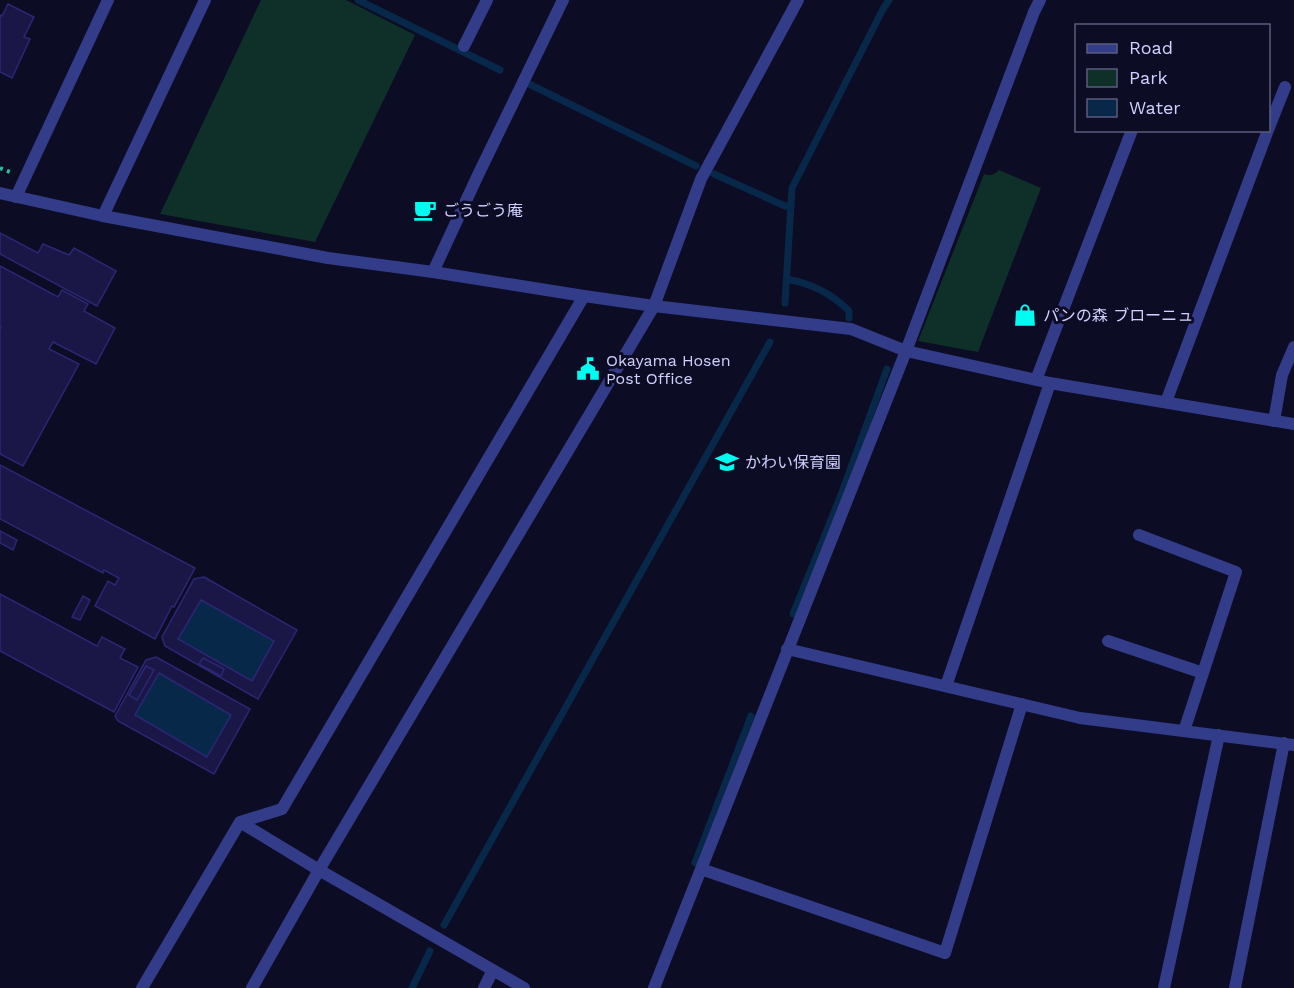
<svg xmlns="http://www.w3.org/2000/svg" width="1294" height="988" viewBox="0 0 1294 988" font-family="'Work Sans','Noto Sans JP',sans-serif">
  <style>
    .green { fill: #0f2f29 }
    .water { fill: #072849 }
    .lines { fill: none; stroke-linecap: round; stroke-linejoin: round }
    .stream { stroke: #072849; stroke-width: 7 }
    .building { fill: #1a1747; stroke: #2b2775; stroke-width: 1.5; fill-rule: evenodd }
    .path { stroke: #24bfa0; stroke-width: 4; stroke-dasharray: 3 4.5; stroke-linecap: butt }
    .minor { stroke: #333c88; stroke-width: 12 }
    .tertiary { stroke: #333c88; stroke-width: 12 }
    .labels { text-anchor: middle; stroke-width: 6; stroke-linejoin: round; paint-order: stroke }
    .poi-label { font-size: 16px; fill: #d0d1ff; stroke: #0d0c25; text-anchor: start }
  </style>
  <rect width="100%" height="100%" fill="#0d0c25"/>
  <path class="green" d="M261 0H346L415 35 315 242 160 214Z
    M999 170 1041 188 978 352 918 341 984 174C991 176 994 175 999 170Z"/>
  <path class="water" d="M201 600 274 641 252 681 178 639Z
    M159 673 231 715 207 757 135 715Z"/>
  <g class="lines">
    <path class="stream" d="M358 0 500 70
      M529 84 696 166
      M714 174 785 206 791 207
      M787 279C812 284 831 293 849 311V318
      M785 303 792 188 883 9 889 0
      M793 614 841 495 887 369
      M695 863 751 716
      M444 925 770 342
      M412 988 430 951"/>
  </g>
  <path class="building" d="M8 4 34 17 24 37 30 39 12 78 0 72V15L2 16Z
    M0 233 38 253 43 244 69 255 74 248 116 271 97 306 0 254Z
    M0 266 58 297 62 290 88 304 84 311 115 328 96 364 53 342 49 349 79 364 23 466 0 454V330L1 327 0 326Z
    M0 465 195 568 174 607 172 606 155 639 95 606 108 581 115 585 119 578 104 570 103 573 0 519Z
    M0 531 17 540 13 550 0 543Z
    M204 577 297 630 258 699 165 646 162 637 194 579ZM201 600 274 641 252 681 178 639ZM203 658 224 669 221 676 199 664Z
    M0 594 97 646 102 637 125 649 120 658 138 667 114 712 0 651Z
    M83 596 90 600 80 620 72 617Z
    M156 657 250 709 214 774 118 721 115 716 146 660ZM146 666 154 670 137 700 129 695ZM159 673 231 715 207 757 135 715Z
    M203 658 224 669 221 676 199 664Z
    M146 666 154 670 137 700 129 695Z"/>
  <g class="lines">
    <path class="path" d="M0 168 10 172"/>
    <path class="minor" d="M464 46 487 0
      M1268 130 1285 87
      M16 197 108 0
      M103 216 205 0
      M433 272 478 175 563 0
      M906 351 1050 383 1294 424
      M1036 380 1132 130
      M1166 402 1268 130
      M1274 421 1282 375 1294 347
      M1139 535 1236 572 1184 731
      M1108 641 1203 673
      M787 649 1080 718 1294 745
      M946 686 1050 383
      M240 822 319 870 524 988
      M701 869 945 953 1022 704
      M142 988 240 822 282 809 584 296
      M252 988 319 870 654 306 701 179 798 0
      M484 988 493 970
      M654 988 906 351 1034 12 1040 0
      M1164 988 1219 735
      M1235 988 1284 743"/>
    <path class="tertiary" d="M0 193 103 216 328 258 433 272 584 296 654 306 851 329 906 351"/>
  </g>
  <defs>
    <g id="cafe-bare" transform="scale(1.8)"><path d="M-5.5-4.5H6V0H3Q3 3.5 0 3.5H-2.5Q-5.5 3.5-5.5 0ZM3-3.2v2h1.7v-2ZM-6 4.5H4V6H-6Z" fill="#00fbf0" stroke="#0d0c25" stroke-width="2.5" paint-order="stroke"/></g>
    <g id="shop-bare" transform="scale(1.8)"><path d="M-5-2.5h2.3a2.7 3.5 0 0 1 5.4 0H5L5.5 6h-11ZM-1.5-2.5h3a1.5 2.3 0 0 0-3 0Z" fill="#00fbf0" stroke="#0d0c25" stroke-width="2.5" paint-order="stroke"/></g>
    <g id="civic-bare" transform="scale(1.8)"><path d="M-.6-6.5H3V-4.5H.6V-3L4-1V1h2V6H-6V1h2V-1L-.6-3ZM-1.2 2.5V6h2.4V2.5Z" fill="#00fbf0" stroke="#0d0c25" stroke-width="2.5" paint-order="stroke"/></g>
    <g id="school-bare" transform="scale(1.8)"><path d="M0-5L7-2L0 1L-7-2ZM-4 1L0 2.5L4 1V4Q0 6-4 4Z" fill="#00fbf0" stroke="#0d0c25" stroke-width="2.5" paint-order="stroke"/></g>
  </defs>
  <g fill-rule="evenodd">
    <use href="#cafe-bare" x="425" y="210"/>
    <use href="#shop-bare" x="1025" y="315"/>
    <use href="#civic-bare" x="588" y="369"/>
    <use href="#school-bare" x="727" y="462"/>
  </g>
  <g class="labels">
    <g class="poi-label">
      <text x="443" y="216">ごうごう庵</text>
      <text x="1043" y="321">パンの森 ブローニュ</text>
      <text x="606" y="366">Okayama Hosen<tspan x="606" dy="18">Post Office</tspan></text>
      <text x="745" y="468">かわい保育園</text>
    </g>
  </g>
  <rect x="1075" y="24" width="195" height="108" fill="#0d0c25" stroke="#5b5b7c" stroke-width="1.5"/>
  <rect x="1087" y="44" width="30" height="9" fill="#333c88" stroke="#5b5b7c" stroke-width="1.5"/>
  <text x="1129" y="54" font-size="18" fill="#d0d1ff">Road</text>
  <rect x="1087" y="69" width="30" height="18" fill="#0f2f29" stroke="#5b5b7c" stroke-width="1.5"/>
  <text x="1129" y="84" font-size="18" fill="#d0d1ff">Park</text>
  <rect x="1087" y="99" width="30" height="18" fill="#072849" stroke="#5b5b7c" stroke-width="1.5"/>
  <text x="1129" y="114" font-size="18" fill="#d0d1ff">Water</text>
</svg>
